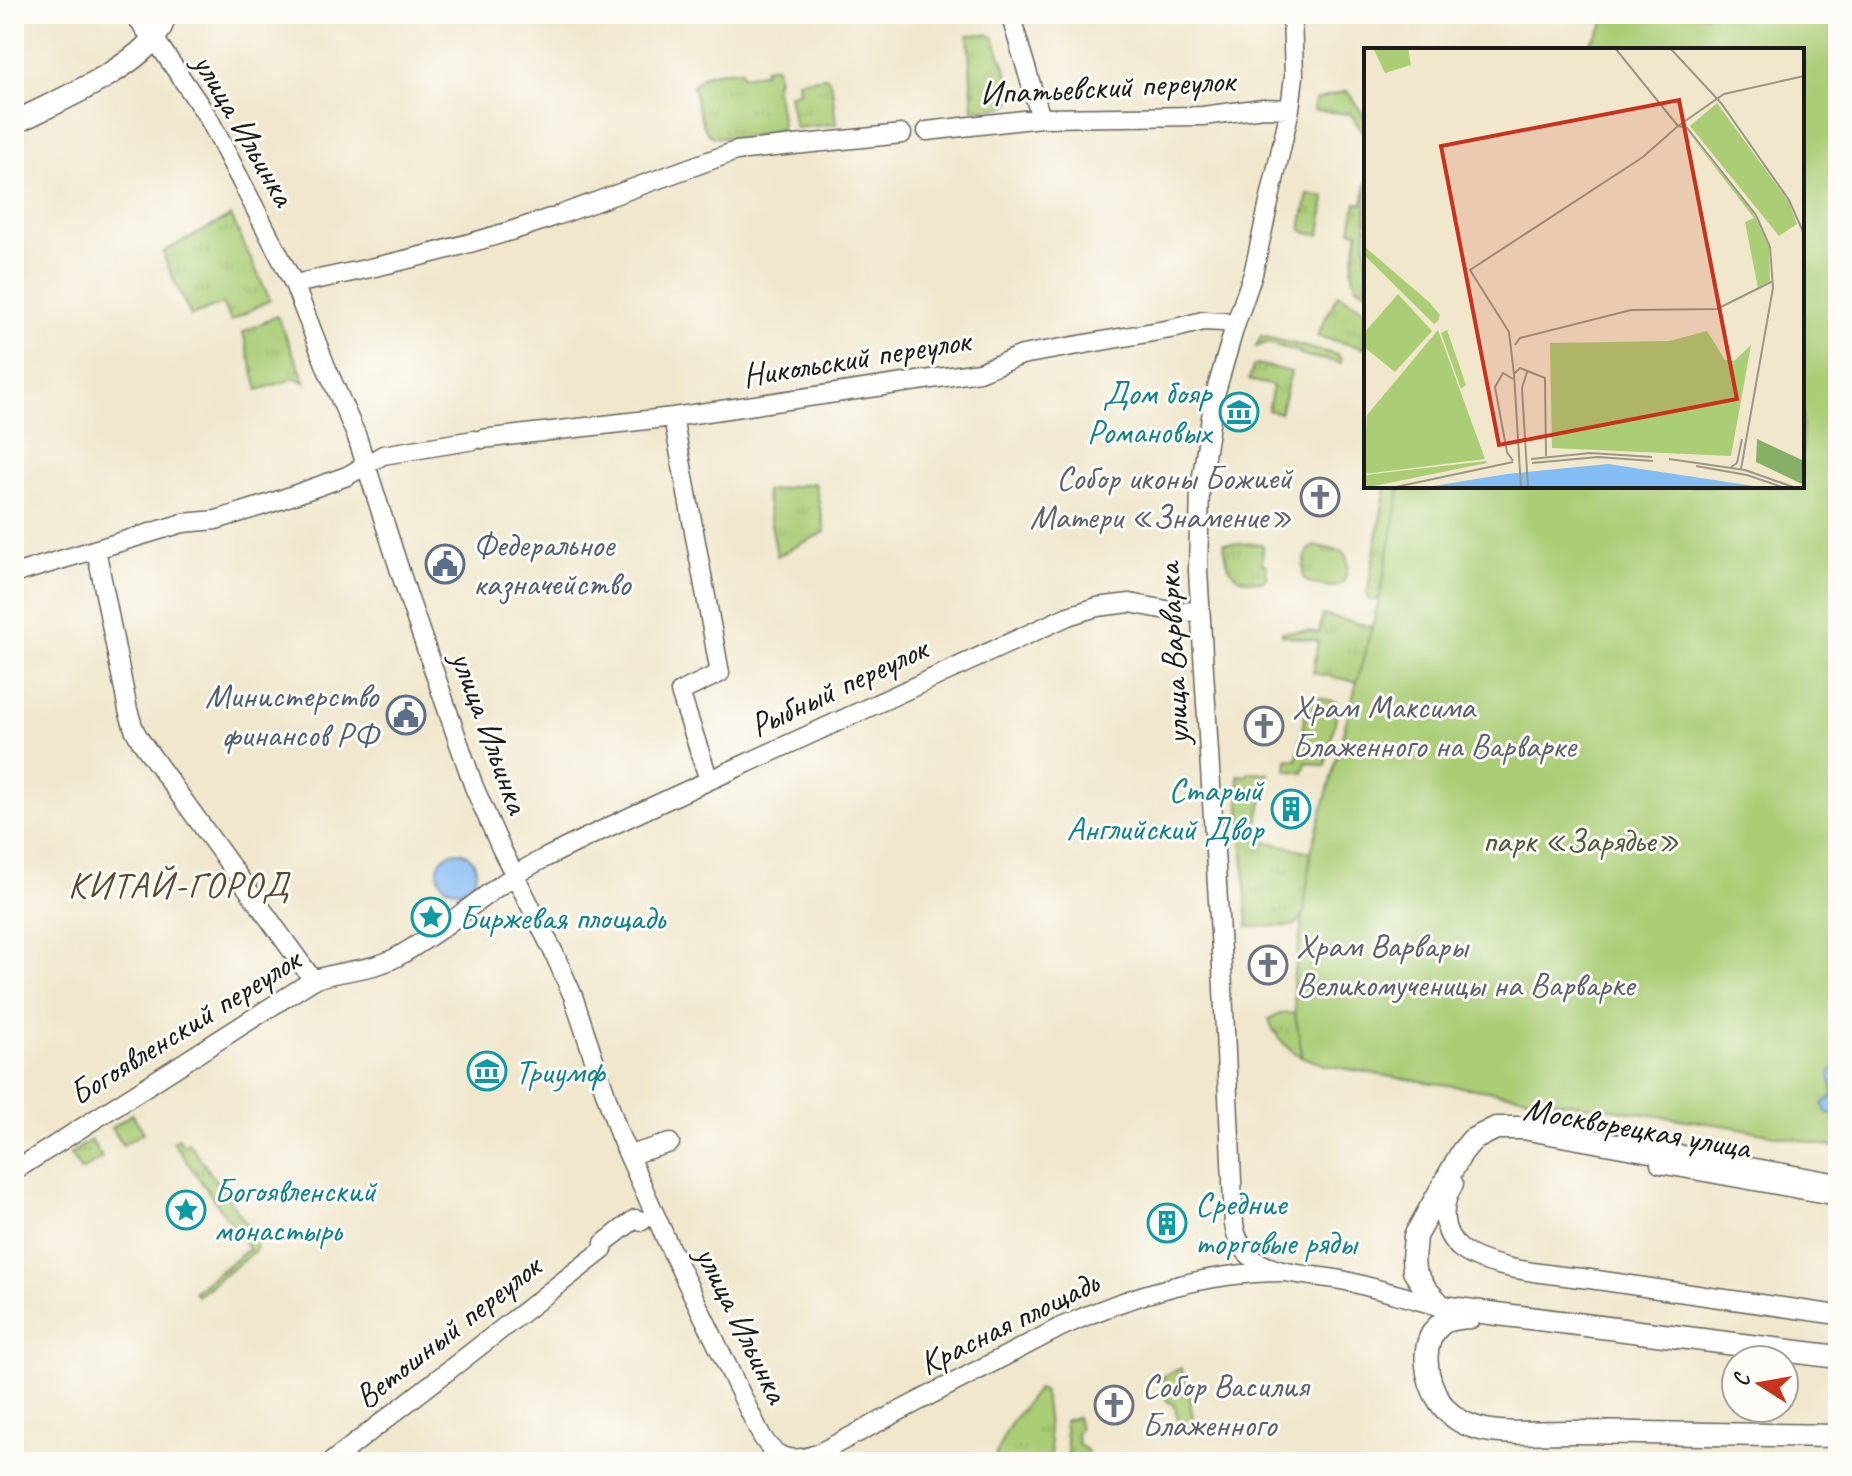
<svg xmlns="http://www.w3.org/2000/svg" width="1852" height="1476" viewBox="0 0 1852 1476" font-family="Caveat,sans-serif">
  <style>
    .grass { fill: url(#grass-tufts); stroke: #637449; stroke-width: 2 }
    .green { fill: #aacd76; stroke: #637449; stroke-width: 2 }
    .water { fill: #84bcf4; stroke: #506c88; stroke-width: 2 }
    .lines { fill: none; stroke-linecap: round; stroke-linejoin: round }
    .minor-casing { stroke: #66635a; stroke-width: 21 }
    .major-casing { stroke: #66635a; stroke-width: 25 }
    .minor { stroke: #fff; stroke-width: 18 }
    .major { stroke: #fff; stroke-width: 22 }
    .labels { text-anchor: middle; stroke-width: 6; stroke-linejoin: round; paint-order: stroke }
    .street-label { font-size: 34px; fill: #1c1c1c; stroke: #fdfcf7 }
    .culture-label { font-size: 34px; fill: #0d838f; stroke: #fdfcf7; text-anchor: start }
    .worship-label { font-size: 34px; fill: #5b616d; stroke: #fdfcf7; text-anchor: start }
    .service-label { font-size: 34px; fill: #4e5e75; stroke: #fdfcf7; text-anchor: start }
    .park-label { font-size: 34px; fill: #4e5a3c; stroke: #fdfcf7 }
    .neighbourhood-label { font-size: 36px; letter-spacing: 2px; fill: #5c4731; stroke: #fdfcf7 }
    .inset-river { fill: none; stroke: #84bcf4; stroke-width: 4 }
    .inset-road { fill: none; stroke: #9b9686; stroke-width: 2 }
    .view { fill: #c8321e; fill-opacity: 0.15; stroke: #c8321e; stroke-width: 4 }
    .inset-edge { fill: none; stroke: #1c1c1c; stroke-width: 4 }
  </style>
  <defs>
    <pattern id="grass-tufts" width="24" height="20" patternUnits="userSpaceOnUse" patternTransform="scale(2)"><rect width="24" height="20" fill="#aacd76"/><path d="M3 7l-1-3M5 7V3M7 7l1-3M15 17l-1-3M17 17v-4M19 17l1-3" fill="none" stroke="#92af66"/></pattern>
  </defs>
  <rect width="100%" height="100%" fill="#fdfcf7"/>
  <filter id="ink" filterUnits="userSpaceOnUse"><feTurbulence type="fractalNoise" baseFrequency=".0125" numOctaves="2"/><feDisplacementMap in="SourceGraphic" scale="16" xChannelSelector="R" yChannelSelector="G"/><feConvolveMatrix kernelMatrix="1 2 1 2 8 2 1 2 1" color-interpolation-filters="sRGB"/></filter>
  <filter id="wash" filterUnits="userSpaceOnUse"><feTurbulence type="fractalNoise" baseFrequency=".006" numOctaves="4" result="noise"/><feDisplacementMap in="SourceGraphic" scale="32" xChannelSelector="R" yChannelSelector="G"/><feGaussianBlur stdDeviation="1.8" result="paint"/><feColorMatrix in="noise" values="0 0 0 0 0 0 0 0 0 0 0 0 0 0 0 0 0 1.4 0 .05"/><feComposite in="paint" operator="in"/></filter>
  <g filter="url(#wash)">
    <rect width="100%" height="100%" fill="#f0e7cc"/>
    <path class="grass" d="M987 34 994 38 1012 86C1019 113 992 108 973 109L968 35Z
      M776 66 778 80 775 81 782 125 780 130C768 134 719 142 710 135 701 128 696 99 693 87 701 70 723 72 741 70L742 76 764 73V68Z
      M824 77 828 78 832 87 836 124 795 128 789 94 799 92 798 81Z
      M1347 91 1366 119V137L1351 114 1314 110 1315 100Z
      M1366 182V291L1356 286 1352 270 1358 232 1351 230 1356 203 1363 204Z
      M1308 194 1325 197 1320 235 1307 233 1301 229Z
      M231 216 270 300 231 321 222 304 191 316 168 267 163 252Z
      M1338 294 1358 305 1366 313 1364 348 1317 336Z
      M277 316 306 383 296 378 258 390 243 332Z
      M1261 336 1337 355 1341 359V363L1300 355V352L1266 343 1256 347Z
      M1257 364 1291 372 1280 413 1268 410 1273 386 1249 380 1253 367Z
      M815 483 825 532 777 556 765 491Z
      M1386 486H1401L1380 597 1374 601 1368 599 1367 594Z
      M1224 543 1261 544 1263 546 1262 564 1267 565 1266 578 1263 581C1233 582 1227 572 1224 543Z
      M1317 546 1344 552C1349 560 1349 581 1338 586 1334 588 1330 587 1326 586 1304 584 1299 581 1305 559 1307 550 1309 548 1317 546Z
      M1323 615 1373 627 1358 682 1313 673 1318 641 1282 635V632L1305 631 1319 633Z
      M1318 697 1335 702 1338 708 1325 766 1306 762 1303 773 1286 770 1287 759 1297 760 1307 703 1310 699Z
      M1249 772 1269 773 1254 839 1311 852 1304 912 1300 921 1294 926 1248 927 1238 775 1247 776Z
      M1295 1013 1302 1054 1300 1056C1286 1047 1273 1035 1269 1019L1278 1014Z
      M132 1114 144 1132 123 1145 111 1128Z
      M178 1138 184 1145 188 1142 258 1240 255 1251 197 1296 194 1291 249 1249 173 1142Z
      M91 1140 102 1158 81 1171 70 1154Z
      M1181 1368 1189 1393 1194 1425 1181 1430 1174 1404 1167 1401 1163 1376Z
      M1037 1389 1044 1391 1052 1462H994C1001 1433 1019 1412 1037 1389Z
      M1077 1417 1080 1428 1076 1434 1079 1445 1087 1450 1089 1462H1069L1064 1421Z"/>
    <path class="green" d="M1607 14H1838V1148L1735 1127 1398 1078 1325 1065 1300 1056 1302 1054 1295 1013 1293 980 1304 912 1311 852 1380 597 1401 486H1802V50H1584L1602 28Z"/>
    <path class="water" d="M438 871a19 19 0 1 1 38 0a19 19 0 1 1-38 0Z
      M1838 1063V1115L1827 1114 1823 1104 1831 1098 1834 1094 1830 1077 1831 1071Z"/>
  </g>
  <g filter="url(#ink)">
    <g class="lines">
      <g class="minor-casing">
        <path id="minor" d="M1010 14 1041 118
          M1292 14 1294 76 1290 109 1253 274 1235 326 1214 398 1200 489 1198 571 1222 967 1234 1224C1236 1238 1243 1251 1255 1260 1282 1277 1316 1274 1346 1281 1378 1289 1410 1298 1442 1307
          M154 38 208 117 294 284 327 369 357 437 408 596 474 787 501 848 553 951 573 996 619 1134 670 1248 758 1429C772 1458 789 1465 819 1453L1061 1327C1130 1295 1211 1271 1287 1272
          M927 131 1041 118 1203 116 1263 108 1290 109
          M559 215 736 151 902 134
          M294 284C381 267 467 247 550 218
          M673 417 720 673 680 692 709 780
          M482 439 673 417 979 372 1022 355 1176 328 1203 321 1224 322 1235 326
          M96 549 128 710 134 729 140 740 313 980
          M14 574 183 523 216 520 271 503 347 476 383 455 474 440
          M629 1155 670 1143
          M1660 1164 1838 1196
          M14 1171 313 980C339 970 370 971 395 958 447 930 489 887 541 860 614 823 690 789 765 755 866 708 967 662 1068 616L1097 607 1130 603 1177 612 1200 611
          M1454 1184C1441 1204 1440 1233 1461 1249 1489 1271 1561 1275 1597 1280 1677 1292 1758 1304 1838 1315
          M331 1462 603 1250 604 1243 635 1219 642 1221"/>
      </g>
      <g class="major-casing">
        <path id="major" d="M136 14 154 38
          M14 123C53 103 136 69 158 32 162 26 163 20 165 14
          M1838 1185 1523 1128H1496L1472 1140 1462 1152 1415 1236 1413 1259 1414 1271 1427 1291 1442 1307 1838 1357
          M1470 1317C1460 1318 1449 1318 1441 1324 1418 1343 1426 1381 1440 1402 1448 1414 1461 1423 1474 1427 1502 1437 1546 1431 1577 1432 1664 1433 1751 1435 1838 1436"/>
      </g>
      <use href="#minor" class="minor"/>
      <use href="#major" class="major"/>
    </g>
  </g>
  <defs>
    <g id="museum-ring" transform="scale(2)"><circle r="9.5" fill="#fdfcf7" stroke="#0f9aa8" stroke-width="1.5"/><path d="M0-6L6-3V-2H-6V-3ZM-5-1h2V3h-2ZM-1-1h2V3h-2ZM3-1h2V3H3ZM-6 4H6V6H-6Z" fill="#0f9aa8"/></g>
    <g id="church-ring" transform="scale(2)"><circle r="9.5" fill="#fdfcf7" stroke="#6b7280" stroke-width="1.5"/><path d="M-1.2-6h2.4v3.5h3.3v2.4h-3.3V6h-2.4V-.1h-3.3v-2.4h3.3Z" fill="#6b7280"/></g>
    <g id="civic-ring" transform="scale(2)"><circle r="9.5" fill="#fdfcf7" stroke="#5c6f8a" stroke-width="1.5"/><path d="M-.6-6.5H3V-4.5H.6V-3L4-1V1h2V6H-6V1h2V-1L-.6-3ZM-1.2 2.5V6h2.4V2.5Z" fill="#5c6f8a"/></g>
    <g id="building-ring" transform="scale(2)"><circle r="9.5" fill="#fdfcf7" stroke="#0f9aa8" stroke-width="1.5"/><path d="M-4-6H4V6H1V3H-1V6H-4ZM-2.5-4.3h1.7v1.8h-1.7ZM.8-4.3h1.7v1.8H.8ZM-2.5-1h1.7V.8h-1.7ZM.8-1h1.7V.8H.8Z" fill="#0f9aa8"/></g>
    <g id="sight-ring" transform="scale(2)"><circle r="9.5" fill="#fdfcf7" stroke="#0f9aa8" stroke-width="1.5"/><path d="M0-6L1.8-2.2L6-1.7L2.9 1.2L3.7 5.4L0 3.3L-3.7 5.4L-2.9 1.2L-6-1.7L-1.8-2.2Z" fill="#0f9aa8"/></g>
  </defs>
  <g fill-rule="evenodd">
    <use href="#museum-ring" x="1239" y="412"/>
    <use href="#church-ring" x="1320" y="497"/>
    <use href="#civic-ring" x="445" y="564"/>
    <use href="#civic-ring" x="406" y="715"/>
    <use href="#church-ring" x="1264" y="726"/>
    <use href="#building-ring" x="1291" y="809"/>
    <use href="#sight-ring" x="431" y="917"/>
    <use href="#church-ring" x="1268" y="965"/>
    <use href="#museum-ring" x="487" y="1071"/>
    <use href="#sight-ring" x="186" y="1210"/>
    <use href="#building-ring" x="1167" y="1223"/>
    <use href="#church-ring" x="1114" y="1405"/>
  </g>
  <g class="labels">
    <g class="street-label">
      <text transform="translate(1107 86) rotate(-3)" y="12">Ипатьевский переулок</text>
      <text transform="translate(245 129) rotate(60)" y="12">улица Ильинка</text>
      <text transform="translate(856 357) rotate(-9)" y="12">Никольский переулок</text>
      <text transform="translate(1172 654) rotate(-93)" y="12">улица Варварка</text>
      <text transform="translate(838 686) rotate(-25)" y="12">Рыбный переулок</text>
      <text transform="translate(491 732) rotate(70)" y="12">улица Ильинка</text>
      <text transform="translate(184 1026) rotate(-32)" y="12">Богоявленский переулок</text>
      <text transform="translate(1637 1127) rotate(10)" y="12">Москворецкая улица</text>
      <text transform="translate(1008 1322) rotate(-26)" y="12">Красная площадь</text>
      <text transform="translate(743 1324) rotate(64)" y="12">улица Ильинка</text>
      <text transform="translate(447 1331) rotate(-38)" y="12">Ветошный переулок</text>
    </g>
    <g class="culture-label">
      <text x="1211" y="404" text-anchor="end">Дом бояр<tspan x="1211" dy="39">Романовых</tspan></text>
      <text x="1263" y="801" text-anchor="end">Старый<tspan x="1263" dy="39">Английский Двор</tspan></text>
      <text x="459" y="929">Биржевая площадь</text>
      <text x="515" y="1083">Триумф</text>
      <text x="214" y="1202">Богоявленский<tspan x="214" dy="39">монастырь</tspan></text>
      <text x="1195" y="1215">Средние<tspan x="1195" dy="39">торговые ряды</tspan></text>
    </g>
    <g class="worship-label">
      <text x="1292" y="489" text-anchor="end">Собор иконы Божией<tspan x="1292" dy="39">Матери «Знамение»</tspan></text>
      <text x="1292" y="718">Храм Максима<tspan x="1292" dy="39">Блаженного на Варварке</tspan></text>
      <text x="1296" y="957">Храм Варвары<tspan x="1296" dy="39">Великомученицы на Варварке</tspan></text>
      <text x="1142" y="1397">Собор Василия<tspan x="1142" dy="39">Блаженного</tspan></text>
    </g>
    <g class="service-label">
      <text x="473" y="556">Федеральное<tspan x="473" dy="39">казначейство</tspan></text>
      <text x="378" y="707" text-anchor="end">Министерство<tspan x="378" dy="39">финансов РФ</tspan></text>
    </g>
    <g class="park-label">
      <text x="1581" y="852">парк «Зарядье»</text>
    </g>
    <g class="neighbourhood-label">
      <text x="179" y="897">КИТАЙ-ГОРОД</text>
    </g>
  </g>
  <g transform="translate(1364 48)">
    <rect width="440" height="440" fill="#f0e7cc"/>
    <path d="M324 84 389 164 405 199 406 233 394 240 381 174 390 170ZM83 282 102 337 97 341 77 285ZM122 413 123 415 0 440V428L9 426Z" fill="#aacd76"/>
    <path d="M393 391 440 413V437L392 414Z" fill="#87b067"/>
    <path d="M0 198 65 254 76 267 74 273 70 276 0 207Z" fill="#aacd76"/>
    <path d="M9 0H44L47 17 21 25ZM353 55 425 154 433 176 415 188 326 78ZM34 246 68 283 31 324 0 299V285ZM74 282 121 411 0 426 3 367ZM343 283 361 312 370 313 387 297 367 408 188 400 186 295 305 293Z" fill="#aacd76"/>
    <path d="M244 416 403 440H57L143 426Z" fill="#84bcf4"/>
    <path class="inset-river" d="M221 440H302"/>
    <path class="inset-road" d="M251 0 314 78M306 0 357 55 425 152 440 186M314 78 323 80 392 167 406 199 409 240 377 421M314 78 360 46 440 28M151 297 156 290 267 262 353 261 409 233M163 324 158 340 164 440M150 326 145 284 106 222 279 109 314 78M149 331 139 325 131 339 143 404 149 413M167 411 226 405 288 409M305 411 381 422 432 440M168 415 234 409 289 413M332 418 383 427 421 440M367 419 373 415 378 391M27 440 149 414M157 440 150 326 156 320 181 330 182 408"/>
    <path class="view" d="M315 52 373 351 135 397 77 98Z"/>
    <rect width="440" height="440" class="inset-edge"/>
  </g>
  <rect width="1852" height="1476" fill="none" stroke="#fdfcf7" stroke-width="48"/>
  <g transform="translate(1760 1384) rotate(281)"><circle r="38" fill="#fdfcf7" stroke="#a3a29f" stroke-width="2"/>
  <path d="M0-6L14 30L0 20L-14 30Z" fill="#c8321e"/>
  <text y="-12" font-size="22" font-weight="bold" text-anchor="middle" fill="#1c1c1c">С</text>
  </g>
</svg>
